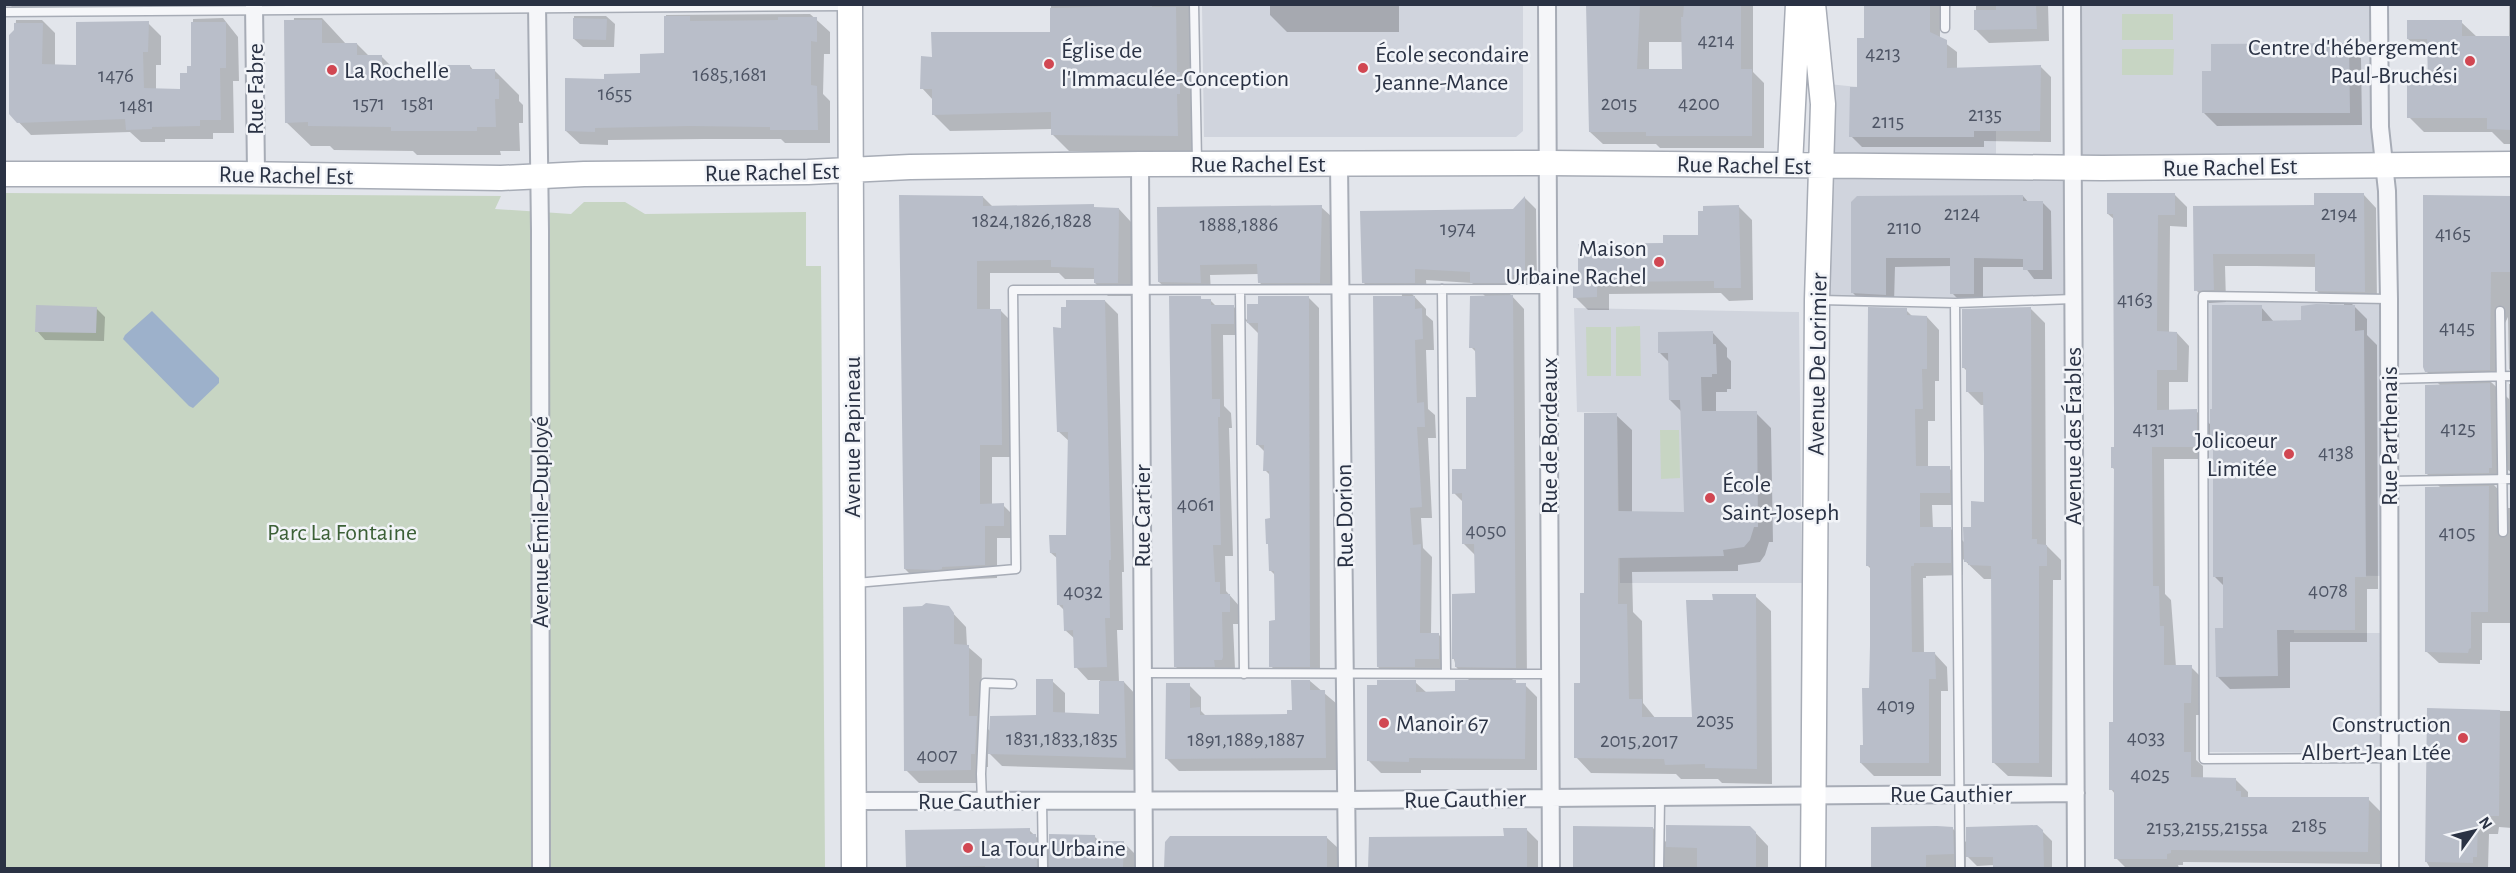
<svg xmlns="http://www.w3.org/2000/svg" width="2516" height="873" viewBox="0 0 2516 873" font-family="'Alegreya Sans',sans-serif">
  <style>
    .built { fill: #d0d4dd }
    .green { fill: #c7d5c3 }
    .water { fill: #9db1cb }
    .shadow { fill: #0003; fill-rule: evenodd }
    .building { fill: #b9bec9 }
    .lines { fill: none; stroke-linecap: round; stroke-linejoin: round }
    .lane-casing { stroke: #a7acb6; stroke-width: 11 }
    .street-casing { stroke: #a7acb6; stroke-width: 20 }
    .secondary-casing { stroke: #a7acb6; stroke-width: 27 }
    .lane { stroke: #f5f6f9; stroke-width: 8 }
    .street { stroke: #f5f6f9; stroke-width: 16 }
    .secondary { stroke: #fff; stroke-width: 24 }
    .poi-dot { fill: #d14752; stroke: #f2f4f8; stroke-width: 2 }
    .labels { text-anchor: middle; stroke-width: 5; stroke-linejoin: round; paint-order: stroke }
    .number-label { font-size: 21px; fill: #4e5565 }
    .poi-label { font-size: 24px; fill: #2a3244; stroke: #f2f4f8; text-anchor: start }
    .street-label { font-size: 24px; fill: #2a3244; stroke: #f2f4f8 }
    .park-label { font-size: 24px; fill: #3c6037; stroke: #f2f4f8 }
  </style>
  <rect width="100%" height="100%" fill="#e2e5eb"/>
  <path class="built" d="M1202 5H1523V131L1516 137H1204Z
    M2072 5H2376L2383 165 2072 168Z
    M1996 83V168L2064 171V299L1825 296 1828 84 1858 87Z
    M2380 296 2386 576 2294 575V633H2385L2386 753 2209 752 2206 298Z
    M1574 308 1799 312 1802 583H1620L1617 413 1577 412Z"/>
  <path class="green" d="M2122 14H2173V40H2122Z
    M2122 49H2174L2173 75H2122Z
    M5 193 501 196 495 209 571 214 584 202H625L645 214 806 212V266H821L825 868H5Z
    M1640 326 1641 376H1616V327Z
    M1586 327H1611V376H1587Z
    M1660 430H1679L1680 478 1661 479Z"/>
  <path class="water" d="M152 311 219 378V383L193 408 189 406 123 339 125 335Z"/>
  <path class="shadow" d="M9 4H70L71 14H19Z
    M173 4H233V14L198 11 193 6Z
    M295 4H345V6L304 13Z
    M1034 4H1193L1194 152 1069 151 1052 134V129L950 131 933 114V100L922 88 933 58 1051 33V5Z
    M1270 4H1399V32H1287L1270 15Z
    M1588 4H1753V72L1764 83V148H1660L1656 144H1603L1590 132ZM1649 42H1683V70H1649Z
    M1866 4H1951L1949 15H1940V39L1957 52V69L2040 66 2051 77V142L1984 141V147H1862L1851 136 1865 39Z
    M1976 4H2048L2049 41 1989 43 1976 30Z
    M2509 4H2512V144H2504L2492 132H2424L2409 117 2429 85V54H2424L2408 39 2461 22 2477 37H2509Z
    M810 14 830 32V54H824L823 94 830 101V143H785L781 139H705L608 140V145L580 144 566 131 606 80 642 75 666 55V15Z
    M574 16H606L615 24 614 47H583L574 39Z
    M223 18 238 37 239 81H233L234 133H213V139H165V142H141L130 132 31 135 11 114 16 20H42L55 33V66H77L148 23 161 36V65H156V90H181L193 68V19Z
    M294 18H322L346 44H357L369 56H381L405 80 420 81 470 66 474 71 494 70 519 95V101L523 105V123H519L520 151H500L501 155H417L413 151 334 150 330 146H311L286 122Z
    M2349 45 2361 58 2362 125 2217 126 2204 113Z
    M2175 195 2187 207V227L2170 226 2169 333H2177L2189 346 2188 382H2169V411H2196L2211 425 2214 410 2261 307 2274 322H2302L2344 307V304H2330L2317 291V267L2256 266H2225L2226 302 2209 303 2196 290 2195 208 2315 206 2364 195 2376 208 2377 304H2352L2367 319V335L2377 345 2378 589H2367V642H2290V688L2230 689 2217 676 2225 629 2224 586 2215 577 2214 449 2209 444V459H2164L2165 594 2171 600 2176 667H2191L2203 679V715H2196V760L2203 766V779L2236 780 2248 792V799H2368L2380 811V864L2183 862V865H2178L2179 868H2126L2116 858 2115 794 2111 789 2114 724 2115 470 2112 467 2115 449V220L2108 214Z
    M2023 196 2029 203 2042 202 2051 211 2052 279H2034L2025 267H1983V302H1961L1952 293 1951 266 1895 267 1894 303 1862 302 1853 293V202Z
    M983 197 993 207 1093 206 1096 209H1119L1131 222V296H1108L1095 283V279H1065L1059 273H990V311H1001L1013 323 1014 457H992V505H1003L1016 518V538H997V578L918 582 905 569Z
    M2425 197H2512V372L2509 369 2508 317 2505 323 2506 381 2491 382 2509 399V384H2512V473L2508 470V485H2494L2507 499V508H2510L2512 486V623H2482V660H2480V664L2439 663 2427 652 2441 488 2426 473 2441 386 2426 371Z
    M1525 198 1536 209 1537 287H1524V294H1510L1524 309 1527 679H1512L1518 685H1525L1537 697V770H1421V773H1381L1369 761 1415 682 1427 693H1456L1471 682 1456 667 1454 659 1476 595V556L1463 543V502L1454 493 1468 471 1477 398V353L1471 347 1486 297 1472 283 1426 280 1427 294H1412L1426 309V315L1433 321 1434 350H1426L1428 409 1435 415 1436 438H1428L1432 518H1421L1423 548 1432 557 1431 635H1439L1450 646V670H1425L1426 678H1390L1378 667 1402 294H1375L1363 282 1513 211Z
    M1321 207 1332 217 1331 293H1271L1260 283 1259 274 1210 275 1211 293 1170 292 1159 282Z
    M1739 207 1752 220 1753 300 1729 301 1721 293 1609 294V310H1588L1575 297 1574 281 1665 245 1700 236Z
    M1308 297 1319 308 1320 677H1281L1271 666 1277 622 1276 576 1270 570V546L1267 543 1271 520V476L1265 470V452L1257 444 1259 334 1245 320V335H1223L1224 406 1231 413 1232 428H1229L1233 556H1225L1226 591 1241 608V624H1233L1235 669 1226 671V678H1187L1175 666 1200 298 1203 300H1210L1216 306H1233L1248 321Z
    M1105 301 1118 314 1124 572H1122L1123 630H1117L1119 682H1124L1136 695 1137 770 1002 766 988 752V767H983V783H919L906 770 948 608 966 627 967 646 982 659 981 722 991 732 1038 717 1052 681 1065 693V714L1101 715 1100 680H1088L1076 667 1075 639 1065 630 1064 610 1059 605 1058 559 1051 553 1067 536 1070 442 1058 431 1062 329Z
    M96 308 105 317 104 341 45 340 37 331Z
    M2031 309 2045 323 2046 545 2061 560V580H2053L2052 777 2008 776 1993 762V579H1984L1963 559V575L1926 576V578H1923L1924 654H1935L1947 667 1948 691H1941V776H1874L1861 763 1871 689 1872 570 1867 565 1906 310 1913 317H1927L1939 330V381H1935V421H1928V468H1949L1962 481V505H1932L1933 529 1950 528 1965 543 1985 503 1984 405H1981L1967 391V371L1964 368Z
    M1712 332 1727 348V357L1731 361V389H1727V392H1716V413H1756L1771 428 1773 542H1769L1765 555 1760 562 1738 565V571L1632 572 1633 612 1642 621 1643 703 1656 719 1694 718 1714 601 1755 596 1771 611 1772 784 1722 783 1718 779H1681L1676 774 1591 773 1576 757 1586 595 1616 415 1632 430V512L1686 513 1682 412 1670 400V363L1660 353Z
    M1310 681 1337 704V770L1179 771 1167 759 1189 685 1201 697V711L1207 717 1289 715Z
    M2429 710 2512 711V828L2499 827 2498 834H2489L2488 868H2430L2426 861Z
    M2037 826 2052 841V868H1995V865L1977 866 1966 855V867L1873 868 1872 828 1953 829 1968 844Z
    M1750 827 1768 846V868H1574L1575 828H1653L1667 843Z
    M1526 829 1538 841V868H1370V838L1506 837Z
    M1029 830 1051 851 1094 836 1100 842H1123L1143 862 1142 868H907V831Z
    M1326 837 1338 848V868H1166V843Z"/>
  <path class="building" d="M1586 4H1640L1637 69H1682L1681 17H1683L1684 4H1741V69H1752V136H1646V132H1589Z
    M1864 4H1930V32L1947 40V68L2041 65 2040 131H1974V137H1849L1850 87H1857V38H1864Z
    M1996 4H2036L2037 29 1974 30V10H1996Z
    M1152 5V7H1176L1177 72H1180V94H1177L1178 136 1051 135V112L932 115V89H920L921 56 932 57 931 32H1050V8Z
    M664 16H690V21L778 20V17H817V42L811 41V85L817 86 818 130H770V127L690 126 595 128V132L565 131V78L604 79V74L640 73V54L664 53Z
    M573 18 607 19 606 40 573 39Z
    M284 20H322V43H357V55H382V78L418 79 419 70 436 69V65H470V69H495V79H499V99H495L496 127H477V131H391V127L308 126V122L285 123Z
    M2407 20H2462V36H2511V130L2487 129V118H2407V83H2428L2427 39H2407Z
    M149 21 148 52H143L144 88 180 89V73H187V66H191V22H226V68H220L221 120H200V126L152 127V129L126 130 125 119 17 123 9 114V35L14 30V23H43L42 64 76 65V22Z
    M2349 43 2350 113H2202V71H2211V44Z
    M2107 193H2175V215H2158L2157 331 2177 332V370H2157V410L2197 409V447H2152L2153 586H2159L2160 626H2164V665H2192L2191 703H2184V752H2191V777L2236 778V791H2241V797H2369L2368 852 2171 850V853L2167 854V859H2114V790H2109V722H2113V684L2114 468H2111V447H2114V409L2113 214H2107Z
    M2314 193H2364L2365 292 2315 291V254H2213L2214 290 2194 291 2193 206 2314 205Z
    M899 195 983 196V206L1094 204V207L1119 208 1118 283H1094V268L1051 267V260L977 261V309H1001L1002 445H980V504L1004 503V526H985V565L942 567V569L937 570 904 569Z
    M2023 195V201H2043V270H2023V259L1974 258V294H1950V258H1886V295L1851 293V202L1857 196Z
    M2423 195 2511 196V272H2491L2490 370 2425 372 2423 367Z
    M1525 196V276L1513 275V283H1470V272L1415 269V283H1362L1360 211 1513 209Z
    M1322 205 1320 283H1258L1257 264 1200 265 1201 283 1158 282 1157 207Z
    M1739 205 1741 288H1714V281L1597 282V297L1573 298V280H1578V244L1663 243V235H1698V211H1703V206Z
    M1513 295 1516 668 1455 667V659H1452V594L1475 593 1474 544H1462V493L1452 494V469H1466V397H1476L1475 348H1469L1470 296Z
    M1169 296H1201V299H1211V305H1234V324H1211L1212 399H1220V417H1218L1221 545H1213L1215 582H1220V594H1230V612H1222L1223 657 1222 660H1214L1215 667H1174Z
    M1258 296H1309L1310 667H1269V621L1275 620 1274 571H1269L1268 544H1266L1265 519 1270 518 1269 471H1263L1264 445H1256L1258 323H1247V304H1258Z
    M1373 296H1415V309L1422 308 1423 339 1415 340 1417 403 1424 402 1425 427H1417L1422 507 1410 508 1413 545 1421 544 1420 633H1439V659H1415V667H1377Z
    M1066 300H1105L1111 560H1109L1110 618H1105L1107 667 1074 668 1073 630 1064 631 1063 605H1057L1056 553H1050L1049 535H1066L1068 432H1057L1053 327 1061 328V307H1066Z
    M2316 304 2355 305V331L2364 330 2366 577H2355V630H2277L2278 676 2216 677 2215 628H2223V577H2213V447H2210V409H2212V305H2262V321L2301 320V306Z
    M36 305 97 307 96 333 35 332Z
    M1868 307 1907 308V315L1927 316V369H1922L1923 409H1915L1916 466H1950V493H1920V527H1951V563H1914V566H1911L1912 652H1935L1936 679H1929V763H1860V745H1863L1862 688H1869L1870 646V566H1866Z
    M2031 307 2032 539H2037V544L2047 545V566H2039V763H1992L1991 566 1968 565V562H1964L1963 527H1971V501L1984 502V454L1983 392H1966V368H1962V309Z
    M1713 331V344H1716L1717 374H1712V377H1701L1702 411H1757L1758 527H1754L1750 540 1744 547 1723 550 1724 556 1618 558V604H1627L1629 699H1642V717H1692L1686 600H1713L1712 594H1756L1757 769 1705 768V764L1665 765 1664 759 1574 758V683H1580V593H1584V413H1617L1618 511 1684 512 1680 400H1669L1668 353H1658V332Z
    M2490 383 2492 468H2489V473L2425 474V385Z
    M2489 486 2488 612H2471V648L2469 649 2468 653 2425 652V487Z
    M926 603 949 606 954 613V644L969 645V716H977L975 754H971V770L904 771 903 607 922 606Z
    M1036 679H1053V712L1099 714V681H1124L1126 758 988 754 990 716 1036 715Z
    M1291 680H1310V690H1325L1326 758 1165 759 1166 683H1190V708L1200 707V715L1287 714V710H1292Z
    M1377 680H1416V692L1455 691V680H1516V683H1526L1525 759 1409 758V762L1367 761V685H1377Z
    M2427 708 2500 710 2499 816H2487V823H2478L2477 857H2473V863L2425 862Z
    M1666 825 1750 826 1756 832V868H1697V848L1666 847Z
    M2037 825 2043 830 2044 868H1993V857H1966V827Z
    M1573 826 1653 827V868H1573Z
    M1937 826 1953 827 1954 854 1926 855V868H1871V827Z
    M1030 828V834H1036L1037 868H985V866L906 868 905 830Z
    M1503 828H1527V868H1368L1369 837 1504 836Z
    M1049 834 1095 835V841H1124L1123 868H1049Z
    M1170 836H1327V868H1164L1165 842Z"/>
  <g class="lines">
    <g class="lane-casing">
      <path id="lane" d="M1194 4 1197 161
        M1945 4V28
        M4 12 847 6
        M1442 289 1446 674
        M1240 290 1244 674
        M2389 299 2203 296 2204 759 2390 758
        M1820 300 1955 303 2073 299
        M1955 303 1960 868
        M2500 311 2503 532
        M2389 379 2512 376
        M2390 481 2512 479
        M856 583 1016 569 1013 290 1549 289
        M1143 673 1549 674
        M982 801 981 774 985 683 1012 684
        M1042 801 1043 868
        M1659 868 1660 798"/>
    </g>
    <g class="street-casing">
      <path id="street" d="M254 4 256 174
        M537 4 540 231 541 868
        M1547 4 1551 868
        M2072 4 2076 868
        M2379 4 2380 127 2387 191 2389 299 2390 868
        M1140 164 1144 868
        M1339 164 1347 868
        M853 801 1347 800 2076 793"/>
    </g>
    <g class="secondary-casing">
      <path id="secondary" d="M850 4 854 868
        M1790 165 1798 4
        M4 174H240L501 178 584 174 808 172 910 167 1140 164 1549 163 2102 168 2512 164
        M1813 868 1817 300 1823 104 1813 4"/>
    </g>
    <use href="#lane" class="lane"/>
    <use href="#street" class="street"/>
    <use href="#secondary" class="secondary"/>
  </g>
  <g class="poi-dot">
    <circle cx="2470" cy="61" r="6"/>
    <circle cx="1049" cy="64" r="6"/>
    <circle cx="1363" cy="68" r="6"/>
    <circle cx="332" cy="70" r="6"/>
    <circle cx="1659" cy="262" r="6"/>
    <circle cx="2289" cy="454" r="6"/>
    <circle cx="1710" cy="498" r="6"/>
    <circle cx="1384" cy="723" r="6"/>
    <circle cx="2463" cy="738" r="6"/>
    <circle cx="968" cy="848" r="6"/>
  </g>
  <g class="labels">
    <g class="number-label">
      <text x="1716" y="47">4214</text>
      <text x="1883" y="60">4213</text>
      <text x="730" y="81">1685,1681</text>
      <text x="116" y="82">1476</text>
      <text x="615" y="100">1655</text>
      <text x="369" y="110">1571</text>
      <text x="418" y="110">1581</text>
      <text x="1619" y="110">2015</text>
      <text x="1699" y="110">4200</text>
      <text x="137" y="112">1481</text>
      <text x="1985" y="121">2135</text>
      <text x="1888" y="128">2115</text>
      <text x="1962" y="220">2124</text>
      <text x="2339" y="220">2194</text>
      <text x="1032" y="227">1824,1826,1828</text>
      <text x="1239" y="231">1888,1886</text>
      <text x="1904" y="234">2110</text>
      <text x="1458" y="235">1974</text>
      <text x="2453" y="240">4165</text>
      <text x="2135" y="306">4163</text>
      <text x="2457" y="334">4145</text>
      <text x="2149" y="435">4131</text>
      <text x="2458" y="435">4125</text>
      <text x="2336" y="459">4138</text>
      <text x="1196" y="511">4061</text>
      <text x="1486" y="537">4050</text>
      <text x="2457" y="539">4105</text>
      <text x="2328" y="597">4078</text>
      <text x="1083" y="598">4032</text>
      <text x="1896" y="712">4019</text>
      <text x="1715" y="727">2035</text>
      <text x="2146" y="744">4033</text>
      <text x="1062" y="745">1831,1833,1835</text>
      <text x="1246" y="746">1891,1889,1887</text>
      <text x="1639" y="747">2015,2017</text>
      <text x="937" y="762">4007</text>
      <text x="2150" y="781">4025</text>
      <text x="2309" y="832">2185</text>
      <text x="2207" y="834">2153,2155,2155a</text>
    </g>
    <g class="poi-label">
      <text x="2458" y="55" text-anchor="end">Centre d'hébergement<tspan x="2458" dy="28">Paul-Bruchési</tspan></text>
      <text x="1061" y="58">Église de<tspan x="1061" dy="28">l'Immaculée-Conception</tspan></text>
      <text x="1375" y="62">École secondaire<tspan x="1375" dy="28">Jeanne-Mance</tspan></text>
      <text x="344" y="78">La Rochelle</text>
      <text x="1647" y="256" text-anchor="end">Maison<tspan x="1647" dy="28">Urbaine Rachel</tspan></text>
      <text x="2277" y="448" text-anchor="end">Jolicoeur<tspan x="2277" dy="28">Limitée</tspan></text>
      <text x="1722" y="492">École<tspan x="1722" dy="28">Saint-Joseph</tspan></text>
      <text x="1396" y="731">Manoir 67</text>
      <text x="2451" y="732" text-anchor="end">Construction<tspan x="2451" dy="28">Albert-Jean Ltée</tspan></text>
      <text x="980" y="856">La Tour Urbaine</text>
    </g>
    <g class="street-label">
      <text transform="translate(255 89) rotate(-90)" y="8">Rue Fabre</text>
      <text x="1258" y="172">Rue Rachel Est</text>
      <text transform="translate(1744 165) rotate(1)" y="8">Rue Rachel Est</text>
      <text transform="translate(2230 167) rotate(-1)" y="8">Rue Rachel Est</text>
      <text transform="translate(772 172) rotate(-1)" y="8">Rue Rachel Est</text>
      <text transform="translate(286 175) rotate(1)" y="8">Rue Rachel Est</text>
      <text transform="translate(1817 364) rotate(-89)" y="8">Avenue De Lorimier</text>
      <text transform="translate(1549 436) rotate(-90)" y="8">Rue de Bordeaux</text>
      <text transform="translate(2073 436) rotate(-90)" y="8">Avenue des Érables</text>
      <text transform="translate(2389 436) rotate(-90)" y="8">Rue Parthenais</text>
      <text transform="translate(852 437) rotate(-90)" y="8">Avenue Papineau</text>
      <text transform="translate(1142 516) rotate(-90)" y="8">Rue Cartier</text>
      <text transform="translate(1344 516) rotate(-91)" y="8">Rue Dorion</text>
      <text transform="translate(540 522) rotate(-90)" y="8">Avenue Émile-Duployé</text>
      <text x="1951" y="802">Rue Gauthier</text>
      <text transform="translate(1465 799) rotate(-1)" y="8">Rue Gauthier</text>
      <text x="979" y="809">Rue Gauthier</text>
    </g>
    <g class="park-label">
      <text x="342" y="540">Parc La Fontaine</text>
    </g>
  </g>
  <rect width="2516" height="873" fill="none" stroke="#2a3244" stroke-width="12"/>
  <g transform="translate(2474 831) rotate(56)" stroke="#f2f4f8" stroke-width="4.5" paint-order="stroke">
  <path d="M0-4.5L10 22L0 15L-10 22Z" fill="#2a3244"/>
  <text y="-9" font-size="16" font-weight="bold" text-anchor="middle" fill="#2a3244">N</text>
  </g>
</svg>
